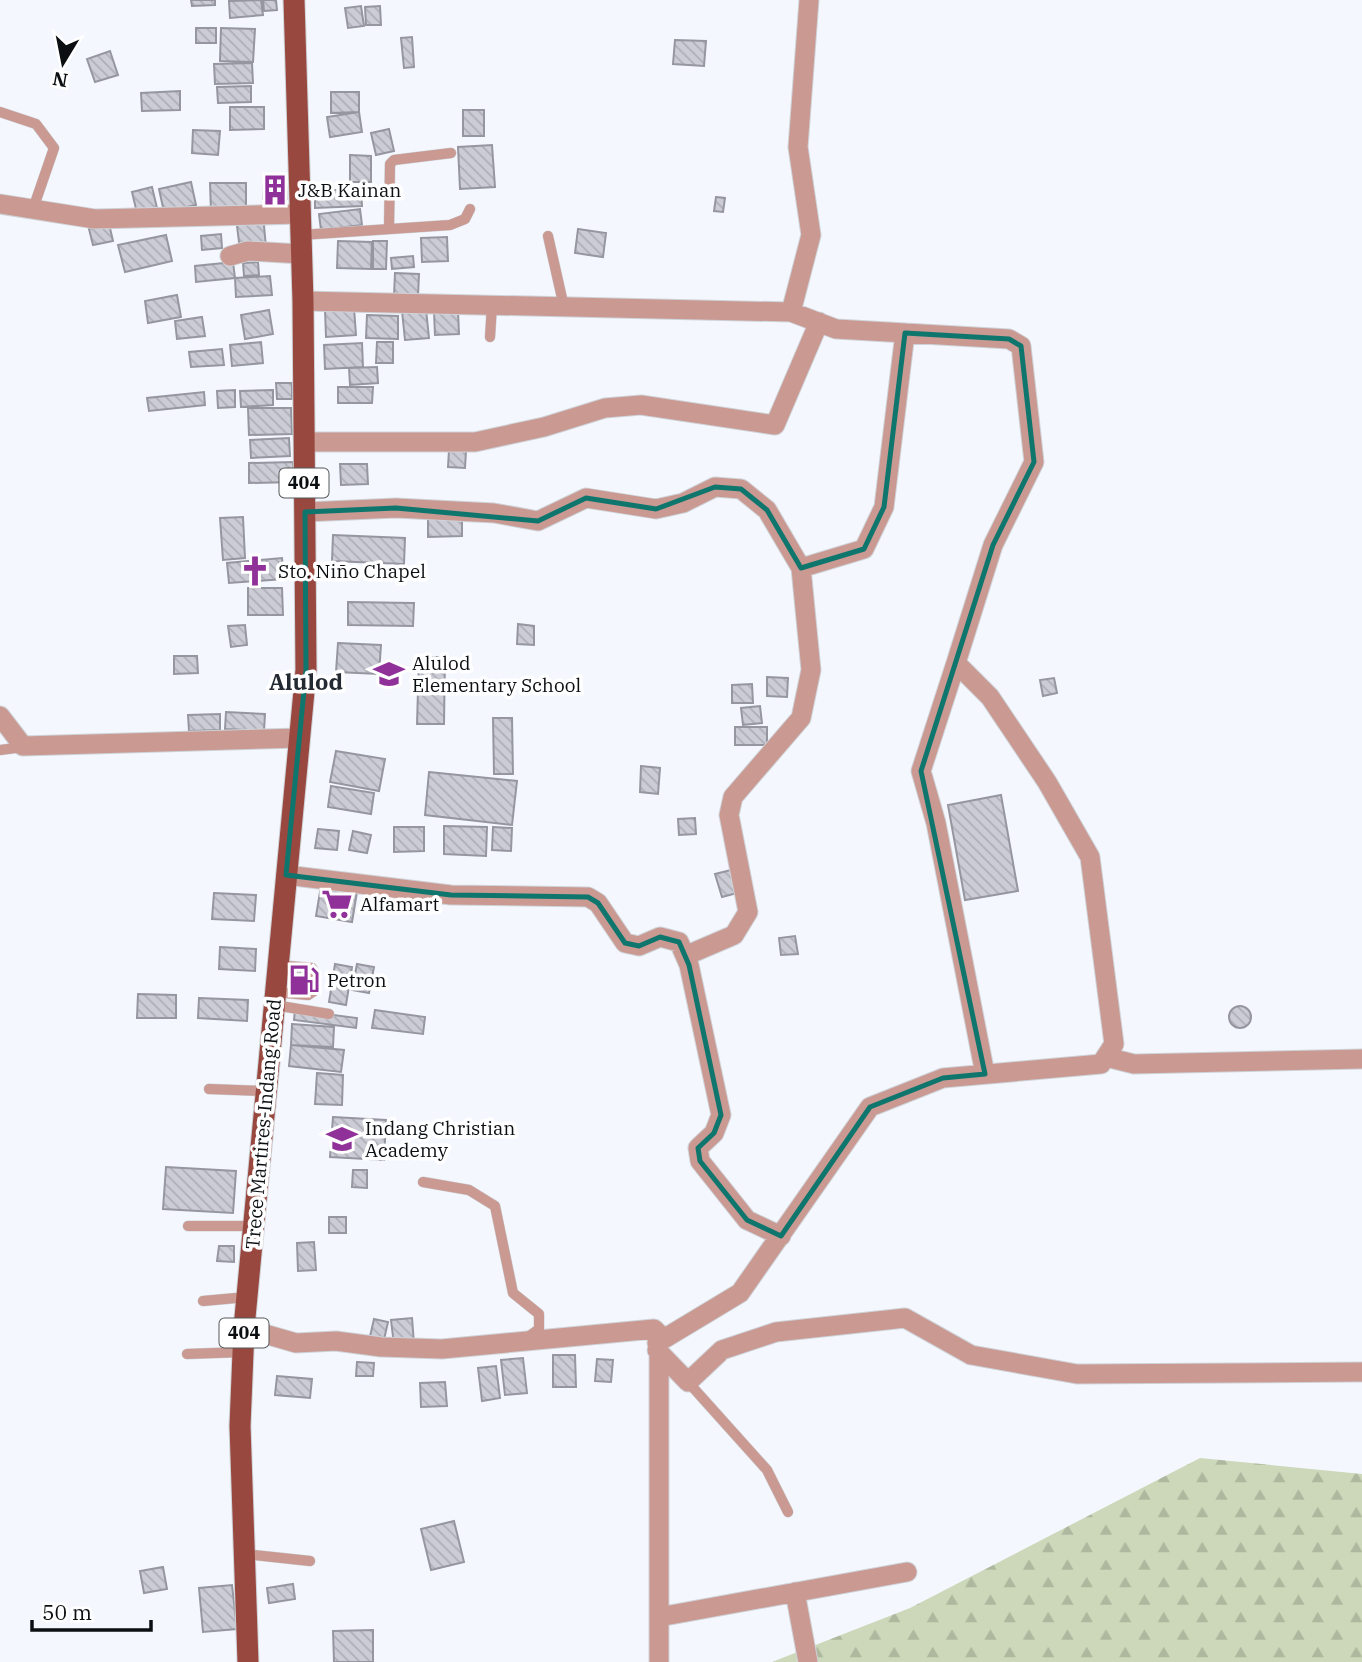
<svg xmlns="http://www.w3.org/2000/svg" width="1362" height="1662" viewBox="0 0 1362 1662" font-family="'IBM Plex Serif',serif">
  <style>
    .forest { fill: url(#forest-firs) }
    .building { fill: url(#building-back-hatch); stroke: #9696a0; stroke-width: 2 }
    .lines { fill: none; stroke-linecap: round; stroke-linejoin: round }
    .service-casing { stroke: #cfd3d8; stroke-width: 11 }
    .minor-casing { stroke: #cfd3d8; stroke-width: 21 }
    .primary-casing { stroke: #cfd3d8; stroke-width: 23 }
    .service { stroke: #c99992; stroke-width: 10 }
    .minor { stroke: #c99992; stroke-width: 19 }
    .primary { stroke: #99483f; stroke-width: 21 }
    .marked { fill: none; stroke: #0f766e; stroke-width: 5; stroke-linejoin: round }
    .labels { text-anchor: middle; stroke-width: 7; stroke-linejoin: round; paint-order: stroke }
    .shield { fill: #fff; stroke: #555759; stroke-width: 2 }
    .shield-label { font-size: 18px; font-weight: bold; fill: #0c0f12 }
    .poi-label { font-size: 19px; fill: #0c0f12; stroke: #fff; text-anchor: start }
    .street-label { font-size: 19px; fill: #0c0f12; stroke: #fff }
    .quarter-label { font-size: 23px; font-weight: bold; fill: #242a31; stroke: #fff }
  </style>
  <defs>
    <pattern id="forest-firs" width="22" height="20" patternUnits="userSpaceOnUse" patternTransform="scale(1.75)"><rect width="22" height="20" fill="#ccd8b9"/><path d="M5 1l3.5 6h-7zM16 11l3.5 6h-7z" fill="#aeb89e"/></pattern>
    <pattern id="building-back-hatch" width="6" height="6" patternUnits="userSpaceOnUse" patternTransform="scale(1.75)"><rect width="6" height="6" fill="#ccccd6"/><path d="M-1 5l2 2M0 0l6 6M5-1l2 2" fill="none" stroke="#aeaeb7"/></pattern>
  </defs>
  <rect width="100%" height="100%" fill="#f4f8fe"/>
  <path class="forest" d="M1200 1458 1362 1474V1662H772L910 1608Z"/>
  <path class="building" d="M191 0H215V5L192 6Z
    M261 0 263 15 230 18 229 1Z
    M263 0H276L277 10 264 11Z
    M361 6 364 26 348 28 345 8Z
    M380 6 381 25H366L365 7Z
    M196 28H216V43H196Z
    M221 28 255 29 253 62 220 61Z
    M412 37 414 67 404 68 401 38Z
    M675 40 706 41 704 66 673 64Z
    M110 51 118 75 95 82 87 59Z
    M252 63 253 83 215 84 214 64Z
    M251 86V102L218 103 217 87Z
    M180 91V110L142 111 141 93Z
    M331 92H359V112L331 113Z
    M230 107H264V129L230 130Z
    M463 110H484V136H463Z
    M359 112 362 132 330 137 327 117Z
    M389 129 394 151 376 155 371 133Z
    M193 130 220 131 218 155 192 153Z
    M492 145 495 187 460 189 458 147Z
    M350 155 371 156V182H350Z
    M191 182 196 205 164 212 159 189Z
    M264 182H286L287 199H263Z
    M210 183H246V211L211 212Z
    M152 187 157 208 137 213 132 192Z
    M361 189 362 206 315 208V191Z
    M716 197 725 198 723 212 714 211Z
    M360 209 362 225 321 230 319 214Z
    M263 215 266 247 240 250 236 218Z
    M109 224 113 241 93 245 89 229Z
    M578 229 606 233 603 257 575 253Z
    M221 234 222 248 202 250 201 236Z
    M166 235 172 261 125 272 118 245Z
    M447 237 448 261 422 262 421 238Z
    M338 241 372 242 371 269 337 268Z
    M373 241H387L386 269H373Z
    M413 256 414 267 392 269 391 258Z
    M233 262 235 278 196 282 195 266Z
    M258 262 259 275 244 276 243 263Z
    M395 273 419 274 418 296 394 295Z
    M270 276 272 295 236 297 235 278Z
    M177 295 181 317 148 323 145 301Z
    M354 308 356 335 326 337 325 310Z
    M426 309 429 338 405 340 402 311Z
    M269 310 273 334 245 339 241 315Z
    M458 311 459 334 435 335 434 312Z
    M367 315 398 316V339L366 338Z
    M202 317 205 336 177 339 175 321Z
    M261 342 263 363 232 366 230 345Z
    M377 342H393V363H376Z
    M362 343 363 367 325 369 324 345Z
    M222 349 224 365 191 367 189 352Z
    M377 367 378 383 350 385 349 368Z
    M276 383H292V399H277Z
    M338 387H373L372 403H338Z
    M235 390V407L218 408 217 391Z
    M273 390V405L241 407 240 391Z
    M204 392 205 405 149 411 147 398Z
    M248 408H291L292 434 249 435Z
    M289 438 290 456 251 458 250 440Z
    M449 450 466 451 465 468 448 467Z
    M293 462 294 482 249 483V463Z
    M340 464H367L368 484 341 485Z
    M462 515V536L428 537V516Z
    M243 517 245 558 223 560 220 518Z
    M333 535 405 538 404 564 332 561Z
    M282 558 284 579 229 583 227 563Z
    M248 588H282L283 615H248Z
    M348 602 414 603 413 626 348 625Z
    M518 624 534 626V645L517 644Z
    M245 625 247 645 231 647 228 626Z
    M338 643 381 645 379 674 336 672Z
    M174 656H197L198 673 174 674Z
    M419 657H445L444 724H417Z
    M767 677 788 678 787 697 767 696Z
    M1054 678 1057 693 1043 696 1040 680Z
    M752 684 753 703H732V685Z
    M760 706 762 723 743 725 741 708Z
    M226 712 265 714 264 731 225 729Z
    M220 714V730L189 731 188 715Z
    M493 718H512L513 774H494Z
    M735 727H767V745H735Z
    M336 751 385 759 379 791 330 782Z
    M641 766 660 768 658 794 640 792Z
    M429 772 517 781 512 825 425 815Z
    M331 786 374 793 371 814 328 807Z
    M1001 795 1018 891 965 900 948 805Z
    M695 818 696 834 679 835 678 819Z
    M444 826 487 827 486 856 444 854Z
    M394 827H424V851L394 852Z
    M493 827 512 828 511 851 492 850Z
    M318 829 339 831 337 850 315 848Z
    M353 831 371 835 367 853 349 850Z
    M731 870 737 893 722 897 715 874Z
    M321 886 357 892 352 922 316 916Z
    M214 893 256 895 254 921 212 919Z
    M795 936 798 954 781 955 779 938Z
    M220 947 256 949 255 971 219 969Z
    M335 964 352 967 346 1005 329 1002Z
    M357 964 374 967 369 993 352 990Z
    M297 971 313 973 311 990 295 988Z
    M138 994 176 995V1018H137Z
    M199 998 248 1000 247 1021 198 1018Z
    M1229 1017a11 11 0 1 1 22 0a11 11 0 1 1-22 0Z
    M295 1010 357 1018 356 1028 294 1020Z
    M375 1010 425 1017 423 1034 372 1028Z
    M292 1024 334 1027 333 1047 291 1045Z
    M291 1045 344 1050 341 1072 289 1066Z
    M317 1073 343 1075 342 1105 315 1104Z
    M333 1117 386 1120 384 1160 330 1157Z
    M166 1167 236 1171 233 1213 163 1209Z
    M353 1170H367V1188L352 1187Z
    M329 1217H346V1233H329Z
    M314 1242 316 1270 298 1271 297 1243Z
    M219 1246H234V1262L217 1261Z
    M412 1318 414 1343 394 1345 391 1320Z
    M374 1319 388 1322 383 1344 369 1341Z
    M553 1355H575L576 1387H553Z
    M523 1358 527 1393 505 1395 501 1360Z
    M597 1359 613 1360 611 1382 595 1381Z
    M357 1362 374 1363 373 1376H356Z
    M496 1366 500 1398 482 1401 478 1368Z
    M277 1376 312 1379 310 1398 275 1395Z
    M445 1382 447 1406 421 1407 420 1383Z
    M454 1521 464 1562 431 1570 421 1529Z
    M163 1567 167 1589 144 1593 140 1571Z
    M293 1584 295 1599 269 1603 267 1588Z
    M232 1585 237 1629 203 1632 199 1588Z
    M373 1630V1662H334L333 1631Z"/>
  <g class="lines">
    <g class="service-casing">
      <path id="service" d="M0 112 36 124 54 148 33 209
        M389 229 390 164 394 160 451 153
        M301 235 450 225 465 219 470 209
        M548 236 564 307
        M490 337 492 305
        M0 750 23 747
        M275 992 308 995 314 991 315 973 312 968 277 965
        M274 1005 329 1014
        M209 1089 265 1091
        M423 1182 469 1190 495 1206 513 1293 539 1314V1329L528 1337
        M188 1226H253
        M203 1301 247 1297
        M187 1354 243 1352
        M688 1382 767 1470 788 1512
        M244 1554 310 1561"/>
    </g>
    <g class="minor-casing">
      <path id="minor" d="M0 204 95 219 300 214
        M230 256 248 251 301 254
        M303 301 791 312 836 329 1009 339 1021 346 1034 462 993 545 956 663 990 697 1047 782 1090 857 1114 1044 1101 1064 943 1078 870 1107 740 1293 657 1343
        M791 312 811 235 798 147 809 0
        M304 442H475L544 427 605 408 641 405 775 425 819 322
        M305 512 396 508 494 513 538 521 586 498 656 509 683 503 715 487 741 489 767 510 801 568 811 670 801 718 733 797 729 815 748 912 734 935 685 956
        M801 568 864 549 884 507 905 333
        M956 663 921 771 936 823 985 1074
        M0 716 23 746 299 738
        M286 875 451 895 588 897 598 903 625 943 639 946 660 937 679 942 689 965 721 1115 714 1133 698 1148 700 1161 747 1220 781 1236
        M1106 1057 1134 1064 1362 1059
        M244 1328 296 1343 336 1341 381 1347 442 1349 654 1329 659 1334V1662
        M657 1350 688 1382 722 1350 776 1332 905 1318 971 1355 1077 1374 1362 1372
        M795 1592 808 1662
        M659 1617 907 1572"/>
    </g>
    <g class="primary-casing">
      <path id="primary" d="M248 1662 240 1426 244 1328 306 670 303 301 294 0"/>
    </g>
    <use href="#service" class="service"/>
    <use href="#minor" class="minor"/>
    <use href="#primary" class="primary"/>
  </g>
  <path class="marked" d="M905 333 1009 339 1021 346 1034 462 993 545 921 771 985 1074 943 1078 870 1107 781 1236 747 1220 700 1161 698 1148 714 1133 721 1115 689 965 679 942 660 937 639 946 625 943 598 903 588 897 451 895 286 875 306 670 305 512 396 508 538 521 586 498 656 509 715 487 741 489 767 510 801 568 864 549 884 507Z"/>
  <defs>
    <g id="building-bare" transform="scale(2.415)"><path d="M-4-6H4V6H1V3H-1V6H-4ZM-2.5-4.3h1.7v1.8h-1.7ZM.8-4.3h1.7v1.8H.8ZM-2.5-1h1.7V.8h-1.7ZM.8-1h1.7V.8H.8Z" fill="#903099" stroke="#fff" stroke-width="2.5" paint-order="stroke"/></g>
    <g id="church-bare" transform="scale(2.415)"><path d="M-1.2-6h2.4v3.5h3.3v2.4h-3.3V6h-2.4V-.1h-3.3v-2.4h3.3Z" fill="#903099" stroke="#fff" stroke-width="2.5" paint-order="stroke"/></g>
    <g id="school-bare" transform="scale(2.415)"><path d="M0-5L7-2L0 1L-7-2ZM-4 1L0 2.5L4 1V4Q0 6-4 4Z" fill="#903099" stroke="#fff" stroke-width="2.5" paint-order="stroke"/></g>
    <g id="supermarket-bare" transform="scale(2.415)"><path d="M-6-5.5h2.5l.6 2H6L4.5 2H-2.5L-4.4-4H-6ZM-1.5 3.2a1.3 1.3 0 1 0 .1 0ZM3 3.2a1.3 1.3 0 1 0 .1 0Z" fill="#903099" stroke="#fff" stroke-width="2.5" paint-order="stroke"/></g>
    <g id="fuel-bare" transform="scale(2.415)"><path d="M-5.5-6h7V0h2V4h1.3V-2.5L3-4.5l.8-.8L6-3V5H2.5V1h-1V6h-7ZM-4.2-4.7v3.2H.2V-4.7Z" fill="#903099" stroke="#fff" stroke-width="2.5" paint-order="stroke"/></g>
  </defs>
  <g fill-rule="evenodd">
    <use href="#building-bare" x="275" y="190"/>
    <use href="#church-bare" x="255" y="571"/>
    <use href="#school-bare" x="389" y="674"/>
    <use href="#supermarket-bare" x="337" y="904"/>
    <use href="#fuel-bare" x="304" y="980"/>
    <use href="#school-bare" x="342" y="1139"/>
  </g>
  <g class="labels">
    <g class="shield">
      <rect x="279.5" y="468.5" width="49" height="29" rx="5"/>
      <rect x="219.5" y="1318.5" width="49" height="29" rx="5"/>
    </g>
    <g class="shield-label">
      <text x="304" y="489">404</text>
      <text x="244" y="1339">404</text>
    </g>
    <g class="poi-label">
      <text x="298" y="197">J&amp;B Kainan</text>
      <text x="278" y="578">Sto. Niño Chapel</text>
      <text x="412" y="670">Alulod<tspan x="412" dy="22">Elementary School</tspan></text>
      <text x="360" y="911">Alfamart</text>
      <text x="327" y="987">Petron</text>
      <text x="365" y="1135">Indang Christian<tspan x="365" dy="22">Academy</tspan></text>
    </g>
    <g class="street-label">
      <text transform="translate(263 1124) rotate(-85)" y="7">Trece Martires-Indang Road</text>
    </g>
    <g class="quarter-label">
      <text x="306" y="690">Alulod</text>
    </g>
  </g>
  <g transform="translate(63 63) rotate(190)" stroke="#ffffff" stroke-width="5" paint-order="stroke">
  <path d="M0-5L12 26L0 18L-12 26Z" fill="#0c0f12"/>
  <text y="-10" font-size="19" font-weight="bold" text-anchor="middle" fill="#0c0f12">N</text>
  </g>
  <path d="M32 1620v10h119v-10" fill="none" stroke="#0c0f12" stroke-width="3.5"/>
  <text x="42" y="1620" font-size="21" fill="#0c0f12" stroke="#ffffff" stroke-width="5" paint-order="stroke">50 m</text>
</svg>
